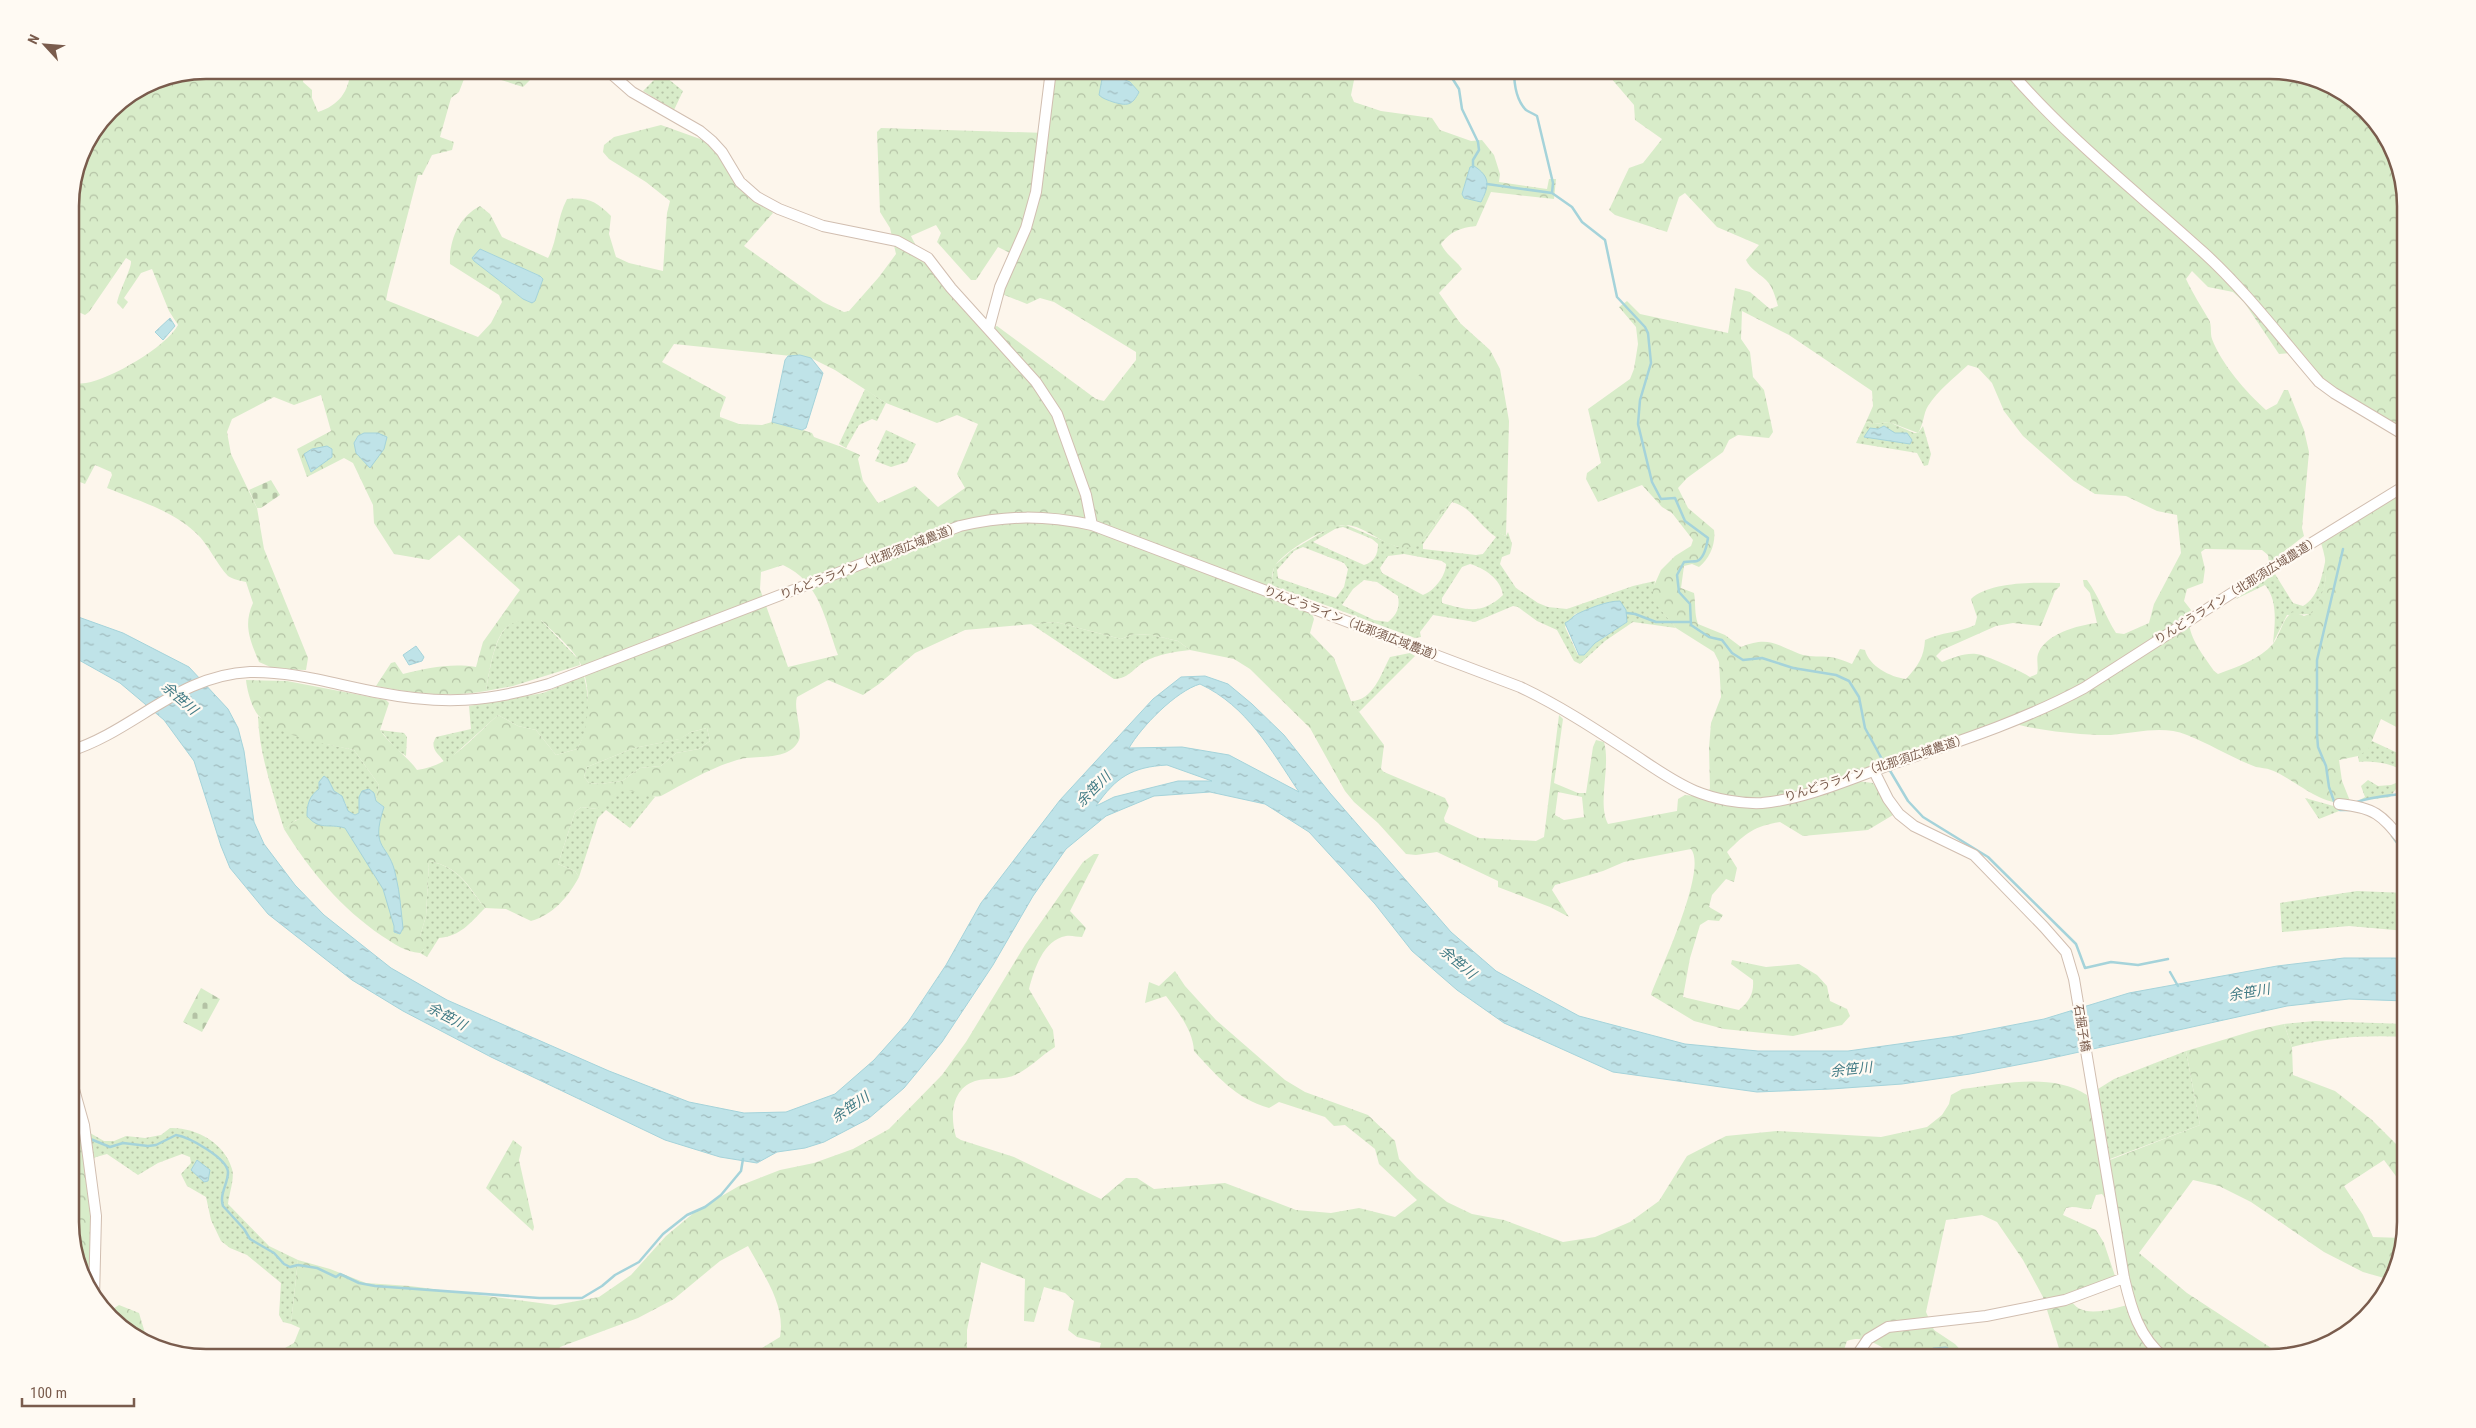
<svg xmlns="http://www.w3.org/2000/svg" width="2476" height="1428" viewBox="0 0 2476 1428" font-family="'Roboto Condensed','Noto Sans JP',sans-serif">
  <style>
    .green { fill: url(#green-dots); fill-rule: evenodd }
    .forest { fill: url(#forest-crowns); fill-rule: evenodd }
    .cemetery { fill: url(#cemetery-stones) }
    .pitch { fill: #d8ecc9 }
    .water { fill: url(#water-ripples); stroke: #a5d3da; fill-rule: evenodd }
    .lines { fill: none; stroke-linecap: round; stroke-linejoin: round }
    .stream { stroke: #a5d3da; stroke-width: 2.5 }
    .minor-casing { stroke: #d1beb0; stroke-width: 12 }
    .minor { stroke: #fff; stroke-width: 10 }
    .labels { text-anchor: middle; stroke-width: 4.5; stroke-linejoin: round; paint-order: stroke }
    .street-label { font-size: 12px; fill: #7a5c4d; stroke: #fffaf3 }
    .water-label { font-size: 14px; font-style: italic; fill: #437c86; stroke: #fffaf3 }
    .rim { fill: none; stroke: #7a5c4d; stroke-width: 2.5 }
  </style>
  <defs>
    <pattern id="green-dots" width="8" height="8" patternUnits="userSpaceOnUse" patternTransform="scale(1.25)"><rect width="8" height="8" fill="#d8ecc9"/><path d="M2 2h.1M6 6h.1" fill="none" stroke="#b4c2a5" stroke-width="1.8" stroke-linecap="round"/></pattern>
    <pattern id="forest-crowns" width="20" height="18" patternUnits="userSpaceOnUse" patternTransform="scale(1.25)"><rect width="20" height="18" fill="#d8ecc9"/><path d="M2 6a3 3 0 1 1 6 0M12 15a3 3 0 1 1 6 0" fill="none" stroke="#b4c2a5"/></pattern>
    <pattern id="cemetery-stones" width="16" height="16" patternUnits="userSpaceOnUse" patternTransform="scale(1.25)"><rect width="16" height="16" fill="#d8ecc9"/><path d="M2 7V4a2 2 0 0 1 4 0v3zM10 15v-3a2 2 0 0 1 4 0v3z" fill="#b4c2a5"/></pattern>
    <pattern id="water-ripples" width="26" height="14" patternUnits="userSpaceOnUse" patternTransform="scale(1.25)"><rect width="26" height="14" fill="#bfe3e8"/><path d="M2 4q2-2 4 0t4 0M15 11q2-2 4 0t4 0" fill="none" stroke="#a0bbbe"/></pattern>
  </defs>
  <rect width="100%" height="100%" fill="#fdf6ec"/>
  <path class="green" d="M661 73 683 91 674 110 643 91Z
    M865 389 886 403 877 421 872 419 859 425 846 448 839 444Z
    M1866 422 1874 424 1889 422 1914 433H1918L1923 426 1931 454 1928 465 1924 466 1917 453 1856 443Z
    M886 430 916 444 907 462 891 467 875 461 880 451 877 449Z
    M1456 501C1476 505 1483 527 1506 536L1508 532 1512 544 1510 554 1502 557 1500 564 1516 588 1538 603 1548 607 1567 609 1633 586 1655 581 1653 600 1676 628 1633 622 1605 641 1580 664 1574 661 1557 630 1537 621 1518 607 1513 606 1475 622 1433 615 1420 632 1421 637 1415 638 1271 585 1274 566 1291 551 1331 527 1346 525 1398 547 1421 543 1450 502ZM1452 502C1472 507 1479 526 1496 537L1483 554 1476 555 1423 549V544ZM1343 527 1372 539 1378 544C1378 555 1374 562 1364 565L1313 542 1335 529ZM1303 547 1344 563 1348 569 1344 587 1336 598 1278 578 1277 570 1294 551ZM1404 554 1442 561 1446 564C1446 576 1434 591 1423 595L1382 573 1380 568 1388 556ZM1470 564C1484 568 1501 579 1503 595 1482 615 1467 610 1442 603V598L1462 567ZM1364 580 1377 582 1398 596C1400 608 1397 614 1388 622L1374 620 1342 605 1353 589ZM1616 601 1627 622 1595 643 1584 655H1578L1565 627 1575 614Z
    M2326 558C2327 582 2325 593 2312 614L2287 615 2273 643C2275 624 2278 600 2265 585L2234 600 2275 574 2293 603 2303 606C2319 597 2322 575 2326 558Z
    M521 620H541L579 660 580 665 513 686 486 691C489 674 494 635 510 624 513 622 518 621 521 620Z
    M1056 622 1121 639 1134 634 1152 635 1178 641 1190 650C1174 652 1158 654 1144 662 1133 669 1128 679 1114 679L1031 624Z
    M1410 653 1415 656 1359 712 1351 701C1373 701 1381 674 1390 657Z
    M584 676C590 700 591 727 577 749L556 755 536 730 518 726 498 715 445 763C438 753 429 749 436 737L471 729 469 706 543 693Z
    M258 716C288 735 320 743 354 750L379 785 376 801 374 793 359 797V813L355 815 348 811C344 794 335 791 319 789L310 818 296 820 284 829C273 793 259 754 258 716Z
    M707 728 710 741 699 749 676 753 661 766 640 768 622 781 600 784 589 783 584 777 587 767 634 748 679 739 691 732Z
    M380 730 404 733 407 737 406 756 396 749Z
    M2372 741 2406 757V776L2398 779 2400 770C2393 763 2368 760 2359 762L2358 756Z
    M2406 779V782L2396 789 2390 797 2358 801 2365 797 2361 786 2368 780 2378 786 2391 785Z
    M632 789 655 797 630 828 606 810 598 818 579 877 575 871 558 864 575 812 581 807 597 809 619 790Z
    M2305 798 2344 809 2319 819Z
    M429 861C461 868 466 885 485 908 470 923 461 936 439 938L427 957 420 953 424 949 420 936 426 916Z
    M2357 891 2406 893V931L2349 926 2282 932 2280 903Z
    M2315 1021 2406 1024V1037C2367 1035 2330 1037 2292 1047L2284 1024Z
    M2186 1051 2200 1125 2110 1159 2098 1089 2114 1079Z
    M170 1128C195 1127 225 1143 232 1169 235 1178 229 1194 228 1204L269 1246 298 1260 291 1324 283 1322 279 1315 281 1283 247 1255 230 1248 221 1241 211 1220 206 1197 187 1186 181 1174 191 1163 190 1157 182 1154 158 1163 138 1175 107 1154 96 1157 87 1164 83 1129 104 1141H114L126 1136 145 1138 161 1135ZM197 1160 209 1170 208 1181 204 1182 191 1170Z"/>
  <path class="forest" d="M206 70H305L303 82 312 90V98L318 112C338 106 350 91 350 70H540L523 87 473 71 464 79 459 92 451 98 440 137 454 142 452 150 432 155 422 175H418L388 290 386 300 478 337 491 323 502 302 499 295 450 264C449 240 459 217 480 206L490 214 502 237 548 258C558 240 556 220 567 199 588 197 596 201 611 216L609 234 616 257 629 263 663 271 667 213 670 201 646 182 609 159 603 152 604 145 614 137 661 125 703 140 713 146 773 213 744 246 823 302 844 312 849 311 879 277 896 254 890 228 880 212 877 132 881 128 1047 133 1057 70H1356L1351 95 1354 102 1381 111 1432 118 1440 130 1471 141 1482 140 1494 155 1500 174 1499 182 1547 189 1549 179H1556L1554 199 1491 192 1476 226C1460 228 1451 231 1441 244 1447 256 1455 259 1462 269L1439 293 1460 323 1490 350 1500 369 1509 421 1506 536C1483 529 1471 498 1450 502L1421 543C1394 560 1370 525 1345 525 1328 525 1284 551 1275 566 1272 570 1272 579 1271 585L1279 598 1312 614 1314 619 1310 633 1334 658 1351 701 1384 745 1381 769 1384 772 1445 798 1449 806 1444 818 1445 822 1479 838 1536 841 1544 837 1559 715 1563 719 1554 783 1578 793H1586L1593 747 1596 740 1604 742C1611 767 1597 803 1608 824L1677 811 1678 799 1685 795 1706 797 1710 788 1709 748 1711 723 1721 697 1719 662 1714 652 1676 628 1653 601V588L1661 570 1675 556 1691 546 1693 540 1672 513 1662 507 1642 485 1598 502 1586 479 1587 473 1601 463 1588 409 1630 379 1634 369 1638 344 1636 327 1619 307 1627 301 1640 314 1728 333 1735 288 1750 292 1770 309 1778 306C1775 296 1773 287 1766 280 1759 273 1750 269 1746 260L1759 245 1717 227 1685 193 1679 197 1667 232 1615 215 1609 210 1629 168 1643 163 1662 139 1635 120 1634 105 1604 70H2031L2039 77 2049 70H2270L2338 88 2383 131 2406 197V443L2312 382 2290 353 2279 354 2244 302 2233 292 2208 287 2192 271 2186 279C2193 294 2201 306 2209 320 2212 325 2210 333 2212 339 2222 365 2246 392 2266 410L2277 404 2284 390H2288L2304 430 2309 452 2302 528 2304 536 2269 563 2268 555 2262 550 2205 549 2201 552 2205 569 2203 583 2187 589 2184 601 2191 610C2183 632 2202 653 2214 671L2218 674C2237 667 2260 659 2273 644 2281 634 2282 618 2293 612L2304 616 2312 613C2327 590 2330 570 2321 543L2364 514 2406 490V530L2401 547 2406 554V732L2381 719 2368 750 2358 756 2339 760 2342 781 2350 801C2326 811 2292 777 2271 770 2266 768 2261 768 2256 767 2232 758 2210 744 2187 735 2162 725 2137 733 2111 735 2088 736 2030 730 2010 722L1856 781 1873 783 1893 815 1868 830 1803 836 1780 822C1754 826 1746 833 1727 852L1737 868 1734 882 1726 879 1712 895 1709 907 1723 915 1719 921 1708 920 1700 925 1690 958 1683 997 1739 1010C1749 1001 1754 994 1753 980L1731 964 1732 960 1766 967 1799 964 1817 975 1827 986 1830 1001 1847 1009 1850 1016 1842 1025 1793 1036 1724 1029 1694 1021 1651 995C1660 970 1708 870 1691 849L1624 862 1603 871 1555 885 1552 890 1569 917 1550 907 1498 887V881L1437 852 1416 855 1406 854 1378 823 1354 802 1345 791 1310 728 1250 669 1234 659 1190 650 1178 641 1152 635 1134 634 1121 639 1056 622 965 630 915 653 879 684 863 695 828 680 797 697C793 710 804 733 798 742 786 762 756 754 737 760 710 768 685 783 661 796 635 801 626 773 604 807L597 809 581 807 575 812 558 864 575 871 579 877C569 896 553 915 531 921L506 909 485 908C467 885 461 868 429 861L426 916 420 936 425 942 424 949 420 953C405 952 395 944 382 936 341 908 310 871 284 829 288 826 292 822 297 820 321 809 354 831 373 843L372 821 379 785 354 750C327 744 279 737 259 716 252 709 247 690 246 680L287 681 386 700 389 703 380 730C391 746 406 755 417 770 451 766 472 738 498 715L518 726 536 730 556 755 577 749C591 727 592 682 578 659 569 645 553 632 541 620 531 620 520 619 511 624 494 632 489 674 486 691 449 698 412 693 376 686L391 663 395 662 403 674C428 668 450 663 476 667L483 642 520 590 459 535 429 560 394 554 374 523 373 505 353 463 344 458 307 477 297 449 331 431 321 395 294 405 274 397 232 419 227 432 231 454 257 508 264 549 308 658 306 670 275 669 259 662C250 640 243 625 253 603L246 582C241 581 232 579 228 576 217 565 209 545 196 533 172 510 136 500 107 488L112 475 111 472 95 465 85 484 70 478V383C75 383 81 384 86 383 111 379 166 347 178 325L169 311 152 269 141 273 124 298 128 302 123 309 117 303C119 291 132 268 131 261L126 258 89 312 85 315 70 308V197L80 154 110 110 154 80ZM1487 182 1483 199 1463 189 1466 183ZM936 225 941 233 937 242 971 280H976L998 247 1010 253 997 292 1027 304 1040 298 1054 302 1136 352V360L1104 401 1096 399 997 326 988 329 917 248 911 236ZM480 249 540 276 523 299 503 284ZM1742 311 1789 335 1872 391 1873 406 1866 422 1874 424 1889 422 1918 433C1924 424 1923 414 1928 406 1938 390 1954 378 1968 365L1978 368 1992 383 2004 411 2023 436 2074 481 2095 494 2126 496 2157 511 2177 515 2181 553 2154 604 2149 623 2124 634 2116 633C2105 616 2099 596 2087 580H2083L2084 586 2090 593 2097 623C2078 625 2045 634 2038 654 2036 660 2039 667 2037 674L2030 677C2023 672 1984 654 1976 654 1964 653 1953 658 1942 662L1936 656 1942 650 1996 626 2013 623 2041 626 2055 591 2060 586V583C2035 582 1989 582 1971 599L1977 617 1975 625C1959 633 1941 632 1925 640 1924 657 1918 666 1906 679 1890 677 1869 666 1865 650L1860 649 1852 664C1845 661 1837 658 1830 657 1821 656 1811 657 1803 655 1777 646 1770 635 1741 647L1725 635 1698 624C1694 613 1696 604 1694 593L1681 588 1684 566 1692 564 1699 567C1710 559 1716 543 1714 530L1688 508 1678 488 1687 478 1723 452 1729 440 1738 435 1769 438 1773 432 1764 390 1753 377 1750 352 1741 339ZM674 344 811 358 835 370 886 403 937 423 957 415 978 424 957 474 965 488 938 507 915 486 878 503 863 481 858 459 860 455C844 447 830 443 814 437L812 433 785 424 772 422 762 425 739 424 720 417V413L726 397 662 362ZM783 565C820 582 825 620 838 655L788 667 760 589 761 572ZM707 728 710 741 699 749 676 753 661 766 640 768 622 781 600 784 589 783 584 777 587 767 634 748 680 739 691 732ZM1558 792 1582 797 1584 817 1564 820 1555 815Z
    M1094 854H1099L1070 911 1086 928 1082 937C1077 937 1071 935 1066 936 1043 940 1034 970 1029 989L1053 1030 1055 1047C1042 1055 1031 1067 1017 1074 1004 1081 989 1077 975 1081 951 1089 950 1117 956 1137L961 1140 1014 1157 1101 1199 1126 1178H1137L1154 1189 1225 1183 1296 1210 1331 1213 1359 1208 1395 1217 1417 1200 1379 1164 1375 1149 1345 1125 1334 1126 1325 1117 1279 1102 1269 1108C1235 1098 1217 1076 1194 1051 1193 1030 1178 1012 1166 996L1145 1003 1149 982 1159 986 1175 971 1185 986 1216 1020 1285 1080 1305 1092 1368 1115 1395 1141 1399 1159 1417 1178 1447 1202 1472 1214 1504 1220 1563 1242 1595 1237 1630 1222 1659 1201 1687 1156 1726 1136 1777 1131 1881 1137 1927 1127 1942 1115 1949 1104 1951 1095 1962 1089C2001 1084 2052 1072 2087 1095L2102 1163 2200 1125 2186 1051 2256 1030 2284 1024 2292 1047 2293 1075 2335 1091 2372 1120 2406 1154V1209L2404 1187 2384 1160 2344 1186 2363 1215 2373 1237 2402 1238 2391 1280 2363 1272 2324 1252 2251 1202 2219 1186 2193 1180 2139 1253 2187 1293 2282 1355 2270 1358H2062L2043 1297 2023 1260 1997 1222 1982 1215 1946 1220 1926 1312 1934 1330 1955 1344 1965 1355 1964 1358H1946L1950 1349C1936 1347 1931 1351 1921 1358 1914 1358 1903 1360 1897 1357 1882 1348 1867 1334 1847 1341L1841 1358H1097L1101 1343 1077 1337 1068 1330 1074 1301 1065 1293 1044 1287 1034 1322 1024 1321 1025 1279 981 1262 967 1330V1358H756L754 1353 780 1337C786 1305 763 1274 748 1246L720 1261 674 1299 638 1318 560 1347 555 1358H267L294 1343 300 1328 291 1324 298 1260 330 1269 366 1283 410 1286 555 1305 599 1297 631 1275 666 1236 696 1211 739 1186 780 1170 814 1163 853 1149 889 1129 942 1075 966 1042 1025 945 1083 862ZM2102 1194 2115 1210 2132 1304C2114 1308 2078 1322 2070 1297L2116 1279 2104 1243 2096 1230 2063 1215 2066 1208C2076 1205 2081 1210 2091 1209L2096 1195Z
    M70 1115 72 1124 83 1129 94 1216 92 1294 70 1231Z
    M513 1140 522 1147 519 1160 534 1227 533 1231 486 1188Z
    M119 1305 139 1313 148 1343 138 1340 108 1312Z"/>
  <path class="cemetery" d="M271 480 280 495 261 508H257L249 490Z
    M201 988 220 999 202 1032 183 1022Z"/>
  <path class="pitch" d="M1416 359 1426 366 1410 387 1400 380Z"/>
  <path class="water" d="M1116 76 1130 82 1139 92C1132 106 1127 106 1113 102 1108 100 1103 99 1099 95L1102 79Z
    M1474 166C1491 177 1489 186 1481 202L1464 198 1462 194 1470 167Z
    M480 249 540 276 543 279 535 301 532 303 523 299 474 261 472 258Z
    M170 318 175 326 163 340 155 332Z
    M800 355 811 358 823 373 806 428 802 430 772 422 785 360 788 356Z
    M1884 426 1895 433H1907L1912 440 1910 444 1864 437 1870 428 1878 429Z
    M364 433H378L387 437 384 449 370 468 356 453 354 443 358 436Z
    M327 446 332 449V457L311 472 304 454 312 449Z
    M1620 601 1626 610 1627 622 1595 643 1584 655H1579L1565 623C1570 621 1573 616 1577 614 1590 608 1607 601 1620 601Z
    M70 614 123 633 189 667 228 709 238 728 244 751 254 822 264 844 295 885 324 915 391 968 447 1000 609 1071 689 1102 744 1113 786 1112 835 1094 874 1060 908 1022 946 965 981 903 1060 800 1153 699 1181 677 1205 676 1228 684 1252 704 1284 735 1330 793 1451 932 1496 971 1579 1016 1685 1044 1758 1051H1848L1956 1036 2044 1019 2129 993 2277 966 2344 958H2406V1001L2349 999 2287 1006 2043 1060 1970 1074 1902 1084 1831 1089 1757 1092 1613 1072 1504 1023 1457 990 1412 951 1375 904 1309 832 1265 804 1210 792 1154 796 1106 816 1066 849 1033 896 993 965 942 1042 904 1088 868 1119 824 1142 805 1148 777 1152 757 1163 720 1157 665 1140 491 1057 403 1011 352 980 268 914 230 868 221 846 194 761 164 720 120 683 70 655ZM1200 684C1247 706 1271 750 1299 792L1229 755 1182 747 1129 748C1141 727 1176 691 1200 684ZM1167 765 1212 781H1178L1114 797 1096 806C1116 777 1132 767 1167 765Z
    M416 646 424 657 422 661 409 665 403 655Z
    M324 776 328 779 334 791 342 796 348 811 355 815 359 813V797L362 791 369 789 374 793 376 801 384 807C369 852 390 842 396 877 400 893 401 911 403 928L400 934 394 932V926L383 889 345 828C328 823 320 831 307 816 307 805 309 796 319 789V782Z
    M197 1160 210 1170 208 1181 204 1182 191 1170Z
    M1946 1347 1950 1349 1946 1358H1921L1933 1348Z"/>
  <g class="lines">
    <path class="stream" d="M1447 70 1459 89 1462 109 1478 142 1479 150 1473 160V167
      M1514 70C1514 83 1516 100 1526 110 1529 112 1534 114 1537 116L1553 183 1552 193 1572 207 1582 222 1605 240 1617 297 1645 327 1648 333 1651 363 1640 400 1638 424 1652 482 1661 499 1675 498 1685 521 1708 538C1707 544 1705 558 1697 561 1694 562 1688 561 1684 562L1677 575 1679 592 1690 604 1691 625 1709 637 1722 640 1732 653 1743 660 1762 658 1793 668 1836 675 1849 681 1859 697 1865 728 1884 763
      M1487 184 1552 193
      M2343 549 2317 660V734L2318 747 2326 766 2329 787 2336 807 2340 810H2350
      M1627 613 1635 614 1656 622H1690
      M1889 769 1908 801 1923 817 1988 857 2076 944 2085 968 2111 962 2138 965 2168 959
      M2357 802C2374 796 2389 796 2406 793
      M2392 836 2401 848 2406 863
      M2170 972 2178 986
      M70 1099 77 1130 83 1137
      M88 1138 110 1147 123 1143 148 1146 156 1145 176 1135C189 1137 227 1158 228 1172 228 1184 219 1194 223 1206L244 1229 250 1239 274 1253 284 1264 290 1267 298 1265 317 1268 336 1277 340 1274 359 1283 375 1286 539 1298H582L602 1286 615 1275 639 1262 663 1234 687 1215 705 1207 721 1195 741 1171 743 1159"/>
    <g class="minor-casing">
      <path id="minor" d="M607 70 632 92 700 131 712 141 722 152 740 182 757 197 779 209 823 226 897 241 928 258 951 288 1036 382 1057 414 1086 495 1092 525
        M2009 70C2067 138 2137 192 2203 252 2246 291 2281 338 2319 382L2334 393 2406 436
        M989 328 1000 287 1026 228 1036 192 1051 70
        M70 751C134 731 178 675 250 672 294 671 337 685 381 693 443 705 488 702 549 684L960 526C1008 515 1044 515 1092 525L1520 687C1558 705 1592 727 1627 750 1649 764 1671 781 1695 791 1714 799 1740 804 1762 803 1806 799 1850 779 1892 764 1957 742 2023 721 2084 688L2271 568 2406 485
        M1874 771 1888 799 1899 814 1914 826 1974 855 2044 927 2066 952 2074 979 2124 1278C2131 1308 2139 1338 2165 1358
        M2339 804C2378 808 2382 816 2406 845
        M70 1075 84 1125 96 1216 94 1298
        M1855 1358 1868 1339 1888 1327 1986 1316 2065 1300 2124 1278"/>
    </g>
    <use href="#minor" class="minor"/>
  </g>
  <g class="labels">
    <g class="street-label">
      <text transform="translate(870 561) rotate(-21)" y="4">りんどうライン（北那須広域農道）</text>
      <text transform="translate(2237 590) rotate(-32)" y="4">りんどうライン（北那須広域農道）</text>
      <text transform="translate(1354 624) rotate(21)" y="4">りんどうライン（北那須広域農道）</text>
      <text transform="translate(1876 768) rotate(-18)" y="4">りんどうライン（北那須広域農道）</text>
      <text transform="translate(2082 1028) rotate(81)" y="4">石掘子橋</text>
    </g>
    <g class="water-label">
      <text transform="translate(180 698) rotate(41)" y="5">余笹川</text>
      <text transform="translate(1093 789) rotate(-45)" y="5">余笹川</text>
      <text transform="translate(1458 962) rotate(40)" y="5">余笹川</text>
      <text transform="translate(2249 992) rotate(-10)" y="5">余笹川</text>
      <text transform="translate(447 1016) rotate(28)" y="5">余笹川</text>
      <text transform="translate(1851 1069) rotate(-6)" y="5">余笹川</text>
      <text transform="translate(850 1107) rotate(-34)" y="5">余笹川</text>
    </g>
  </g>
  <path d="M0 0H2476V1428H0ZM206 79H2270A127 127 0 0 1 2397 206V1222A127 127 0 0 1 2270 1349H206A127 127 0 0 1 79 1222V206A127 127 0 0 1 206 79Z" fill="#fffaf3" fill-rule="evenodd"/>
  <path class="rim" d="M206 79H2270A127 127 0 0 1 2397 206V1222A127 127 0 0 1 2270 1349H206A127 127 0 0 1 79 1222V206A127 127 0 0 1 206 79Z"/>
  <g transform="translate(45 45) rotate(296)" stroke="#fffaf3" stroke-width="4" paint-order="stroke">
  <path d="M0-4L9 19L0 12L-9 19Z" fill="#7a5c4d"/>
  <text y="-8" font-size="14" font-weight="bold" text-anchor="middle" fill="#7a5c4d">N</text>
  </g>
  <path d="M22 1398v8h112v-8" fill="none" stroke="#7a5c4d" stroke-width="2.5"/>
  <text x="30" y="1398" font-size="15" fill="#7a5c4d" stroke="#fffaf3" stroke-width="4" paint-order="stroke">100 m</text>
</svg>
